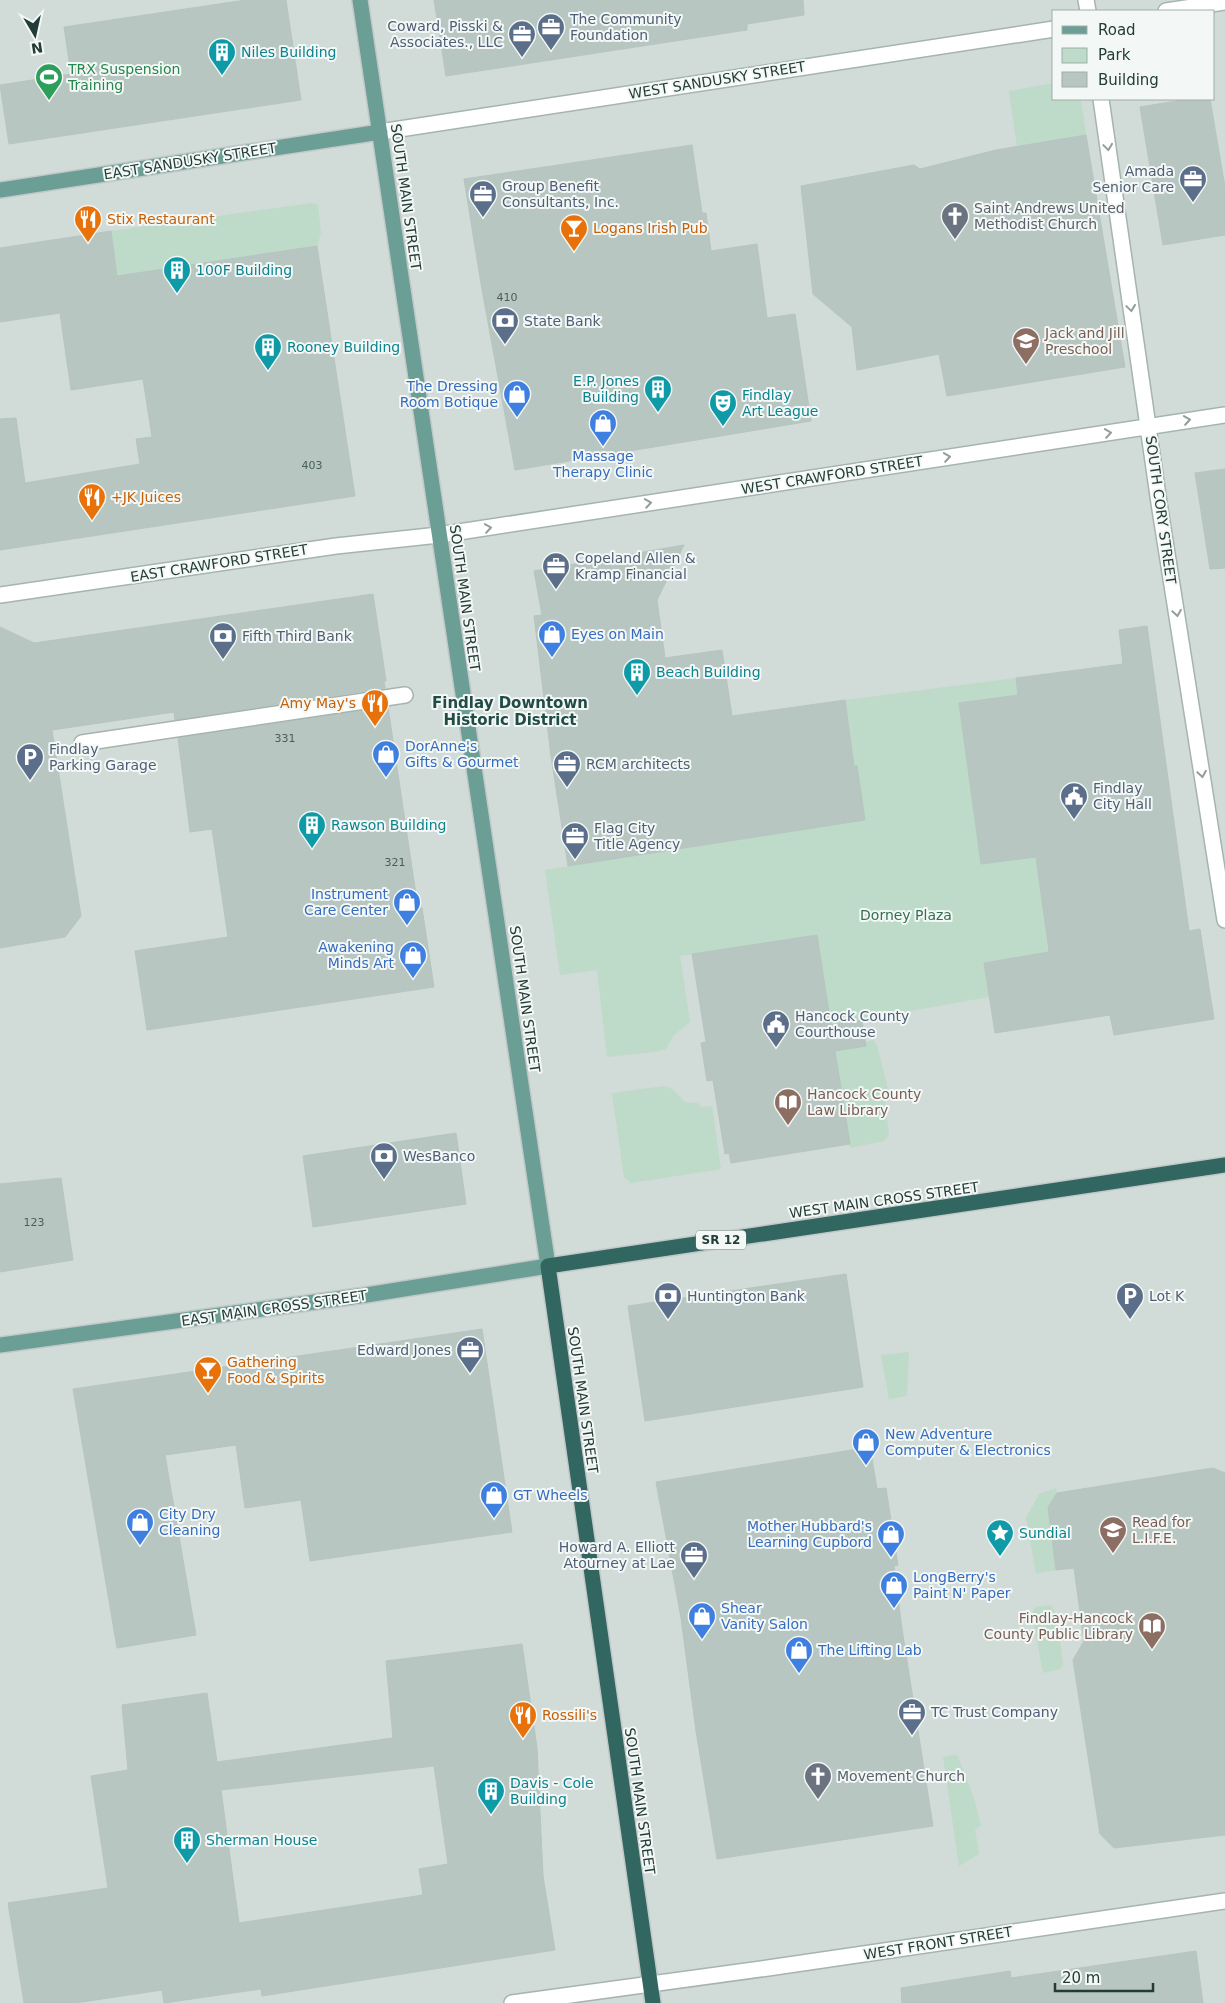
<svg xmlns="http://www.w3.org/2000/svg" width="1225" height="2003" viewBox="0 0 1225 2003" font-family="'DejaVu Sans',sans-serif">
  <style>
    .built { fill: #d1dbd8; fill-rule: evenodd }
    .green { fill: #bddbc8 }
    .building { fill: #b8c6c2; stroke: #b6c5c0; fill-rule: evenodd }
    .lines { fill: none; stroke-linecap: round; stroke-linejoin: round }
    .minor-casing { stroke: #a6b4b0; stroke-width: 18 }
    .major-casing { stroke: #c2c8c7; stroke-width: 18 }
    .highway-casing { stroke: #c2c8c7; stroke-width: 18 }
    .minor { stroke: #fff; stroke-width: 15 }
    .major { stroke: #6b9e95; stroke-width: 15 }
    .highway { stroke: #326660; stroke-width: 15 }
    .oneway { stroke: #929e9b }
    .labels { text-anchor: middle; stroke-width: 4; stroke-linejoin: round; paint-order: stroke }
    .number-label { font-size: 11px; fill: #495e5a }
    .shield { fill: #f3f8f6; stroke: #627470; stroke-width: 1 }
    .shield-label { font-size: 12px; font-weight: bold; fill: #243c37 }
    .service-label { font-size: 14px; fill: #4e5e75; stroke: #f3f8f6; text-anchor: start }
    .culture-label { font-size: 14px; fill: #0d838f; stroke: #f3f8f6; text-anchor: start }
    .leisure-label { font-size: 14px; fill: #27864d; stroke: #f3f8f6; text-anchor: start }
    .street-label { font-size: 14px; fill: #243c37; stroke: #f3f8f6 }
    .worship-label { font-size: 14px; fill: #5b616d; stroke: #f3f8f6; text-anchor: start }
    .food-label { font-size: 14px; fill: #c56008; stroke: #f3f8f6; text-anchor: start }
    .education-label { font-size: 14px; fill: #785e54; stroke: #f3f8f6; text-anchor: start }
    .shop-label { font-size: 14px; fill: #366cbe; stroke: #f3f8f6; text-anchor: start }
    .park-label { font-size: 14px; fill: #31704f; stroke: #f3f8f6 }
    .neighbourhood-label { font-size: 15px; font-weight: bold; fill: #214c46; stroke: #f3f8f6 }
  </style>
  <rect width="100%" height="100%" fill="#e3ece9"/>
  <path class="built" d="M0 0H1225V2003H0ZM1054 11H1214V99H1054Z"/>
  <path class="green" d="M1054 83V99H1081L1086 135 1017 147 1009 91Z
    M312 203 318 205 321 233 317 246 117 276 111 231Z
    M1016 678 1018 695 982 864 1036 857 1048 952 984 963 989 997 831 1025 817 935 680 956 690 1022 674 1035 666 1049 654 1052 607 1057 597 970 560 975 545 870 865 820 857 766 833 769 827 731 849 727 845 700Z
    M873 1040 877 1045 890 1097 885 1102 889 1135 884 1141 850 1148 835 1051Z
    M664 1086 672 1089 685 1102 698 1103 701 1107 712 1106 721 1169 631 1183 624 1177 612 1093Z
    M909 1352 907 1396 889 1399 881 1355Z
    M1056 1488 1057 1493 1048 1507 1056 1570 1036 1573 1026 1518 1039 1494Z
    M1051 1605 1057 1617 1063 1664 1060 1669 1044 1673 1042 1668 1032 1613 1036 1607Z
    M957 1755 974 1798 981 1826 975 1829 979 1854 959 1866 943 1757Z"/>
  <path class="building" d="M246 0H286L301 100 9 144 0 85 71 74 64 27Z
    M434 0H803L804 15 747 24V30L446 76Z
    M1189 99H1210L1225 187V235L1163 245 1140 107Z
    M1086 135 1125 367 947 396 939 354 857 370 852 327 813 294 801 186 914 165 920 169 996 150Z
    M692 145 702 213H706L711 251 757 244 767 318 795 314 811 421 515 470 481 284 464 179Z
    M111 231 117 276 317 246 355 496 0 550V419L16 418 25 483 140 464 136 439 152 437 143 379 71 390 60 313 0 322V248Z
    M1225 469V568L1210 569 1195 473Z
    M684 545 657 600 665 658 722 650 732 716 845 700 854 766H857L865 820 568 866 551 756 534 616 542 615 534 571Z
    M373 594 386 681H384L385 688 175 720 174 712 52 730 81 916 65 937 0 948V627L34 643Z
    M1147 626 1189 931 1200 929 1214 1019 1114 1035 1110 1015 995 1033 984 963 1049 952 1036 857 981 864 959 703 1018 695 1016 678 1123 664 1119 630Z
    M388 707 418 908H422L434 987 147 1030 135 951 228 937 212 829 190 832 178 738Z
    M817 935 831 1025 862 1020 866 1046 835 1051 850 1144 731 1163 729 1153 725 1154 713 1080 707 1081 701 1043 706 1042 692 954Z
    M456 1133 466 1204 313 1227 303 1156Z
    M61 1178 73 1260 0 1272V1184Z
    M846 1274 863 1387 645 1421 628 1306Z
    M482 1329 512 1532 310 1561 301 1500 245 1508 236 1445 165 1455 196 1635 117 1648 73 1389Z
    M870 1447 877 1489 886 1488 898 1565 894 1566 902 1629 933 1826 717 1859 696 1731 681 1618 656 1482Z
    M1213 1468 1225 1473V1835L1114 1848 1100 1834 1073 1660 1084 1641 1074 1568 1056 1570 1048 1507 1057 1493Z
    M522 1644 537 1748 543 1876 555 1950 262 1996 261 1989 164 2003 162 1990 75 2003H24L8 1903 108 1888 91 1776 128 1770 122 1705 207 1693 217 1762 393 1738 386 1661ZM434 1766 448 1864 419 1869 423 1895 239 1923 221 1790Z
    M1196 1951 1203 2003H902L901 1988 1010 1971 1011 1978Z"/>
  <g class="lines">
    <g class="minor-casing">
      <path id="minor" d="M1086 0 1088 11
        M1166 11 1225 2
        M1101 99 1159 503 1225 920
        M380 132 1054 29
        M0 595 336 546 439 535 1225 415
        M82 743 405 695
        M512 2003 768 1968 1225 1901"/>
    </g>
    <g class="major-casing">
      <path id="major" d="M0 190 380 132
        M0 1345 366 1295 548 1266 360 0"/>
    </g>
    <g class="highway-casing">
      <path id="highway" d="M653 2003 548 1266 1225 1165"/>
    </g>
    <use href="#minor" class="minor"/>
    <use href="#major" class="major"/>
    <use href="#highway" class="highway"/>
  </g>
  <defs><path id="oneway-chevron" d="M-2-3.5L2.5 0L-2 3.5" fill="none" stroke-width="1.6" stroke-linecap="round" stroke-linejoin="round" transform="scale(1.25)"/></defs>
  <g class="oneway">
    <use href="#oneway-chevron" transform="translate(1108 147) rotate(82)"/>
    <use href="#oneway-chevron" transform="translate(1131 308) rotate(82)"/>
    <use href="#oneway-chevron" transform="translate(1187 420) rotate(-8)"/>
    <use href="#oneway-chevron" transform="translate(1108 433) rotate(-9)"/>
    <use href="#oneway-chevron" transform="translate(947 457) rotate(-9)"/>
    <use href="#oneway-chevron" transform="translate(648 503) rotate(-9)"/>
    <use href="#oneway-chevron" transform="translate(488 528) rotate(-8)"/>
    <use href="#oneway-chevron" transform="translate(1177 613) rotate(81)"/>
    <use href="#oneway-chevron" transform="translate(1202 774) rotate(81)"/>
  </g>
  <defs>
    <g id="office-pin" transform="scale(1.4375)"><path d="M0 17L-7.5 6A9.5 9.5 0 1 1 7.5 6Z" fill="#5c6f8a" stroke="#f3f8f6"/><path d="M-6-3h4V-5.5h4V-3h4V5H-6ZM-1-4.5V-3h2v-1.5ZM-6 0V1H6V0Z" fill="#fff"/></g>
    <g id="building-pin" transform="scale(1.4375)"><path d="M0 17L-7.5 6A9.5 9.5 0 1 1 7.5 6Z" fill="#0f9aa8" stroke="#f3f8f6"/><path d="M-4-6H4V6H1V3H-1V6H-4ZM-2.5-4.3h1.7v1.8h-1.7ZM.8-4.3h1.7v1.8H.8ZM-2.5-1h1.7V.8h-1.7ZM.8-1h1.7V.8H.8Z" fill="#fff"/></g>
    <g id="stadium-pin" transform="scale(1.4375)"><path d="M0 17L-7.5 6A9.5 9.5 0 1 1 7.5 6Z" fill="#2e9e5b" stroke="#f3f8f6"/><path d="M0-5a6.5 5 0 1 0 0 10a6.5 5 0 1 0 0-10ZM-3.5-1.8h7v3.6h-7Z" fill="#fff"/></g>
    <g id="church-pin" transform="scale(1.4375)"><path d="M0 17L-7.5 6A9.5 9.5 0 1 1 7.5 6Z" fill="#6b7280" stroke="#f3f8f6"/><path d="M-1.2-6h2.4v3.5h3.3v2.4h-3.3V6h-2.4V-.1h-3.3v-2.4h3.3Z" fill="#fff"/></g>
    <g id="restaurant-pin" transform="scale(1.4375)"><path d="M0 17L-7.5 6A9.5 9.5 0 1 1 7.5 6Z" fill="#e8710a" stroke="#f3f8f6"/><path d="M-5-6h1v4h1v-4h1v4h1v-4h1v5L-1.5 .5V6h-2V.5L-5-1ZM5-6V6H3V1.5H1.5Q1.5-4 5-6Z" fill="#fff"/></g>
    <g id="bar-pin" transform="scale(1.4375)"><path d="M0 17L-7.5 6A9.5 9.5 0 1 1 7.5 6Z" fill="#e8710a" stroke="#f3f8f6"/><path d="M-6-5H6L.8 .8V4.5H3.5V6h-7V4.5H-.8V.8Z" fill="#fff"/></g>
    <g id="bank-pin" transform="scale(1.4375)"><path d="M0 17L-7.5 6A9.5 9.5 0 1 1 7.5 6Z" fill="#5c6f8a" stroke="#f3f8f6"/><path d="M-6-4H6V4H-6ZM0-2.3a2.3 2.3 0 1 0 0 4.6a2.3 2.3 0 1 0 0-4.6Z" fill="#fff"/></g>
    <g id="school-pin" transform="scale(1.4375)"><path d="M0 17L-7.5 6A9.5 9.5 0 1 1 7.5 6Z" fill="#8d6e63" stroke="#f3f8f6"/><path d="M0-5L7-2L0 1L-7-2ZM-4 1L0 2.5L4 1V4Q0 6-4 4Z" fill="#fff"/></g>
    <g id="shop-pin" transform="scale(1.4375)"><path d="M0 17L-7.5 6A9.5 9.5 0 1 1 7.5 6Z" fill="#3f7fe0" stroke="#f3f8f6"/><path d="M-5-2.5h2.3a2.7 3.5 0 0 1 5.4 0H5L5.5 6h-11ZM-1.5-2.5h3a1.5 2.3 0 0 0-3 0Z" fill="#fff"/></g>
    <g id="theatre-pin" transform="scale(1.4375)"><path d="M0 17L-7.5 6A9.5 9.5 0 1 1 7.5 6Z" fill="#0f9aa8" stroke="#f3f8f6"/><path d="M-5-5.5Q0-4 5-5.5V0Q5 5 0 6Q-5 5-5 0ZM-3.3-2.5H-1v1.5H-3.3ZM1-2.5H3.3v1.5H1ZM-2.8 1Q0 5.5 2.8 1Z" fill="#fff"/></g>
    <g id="parking-pin" transform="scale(1.4375)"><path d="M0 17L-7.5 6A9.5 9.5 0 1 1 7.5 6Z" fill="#5c6f8a" stroke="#f3f8f6"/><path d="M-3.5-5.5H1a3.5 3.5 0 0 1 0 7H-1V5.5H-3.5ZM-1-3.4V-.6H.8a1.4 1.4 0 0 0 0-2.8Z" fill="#fff"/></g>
    <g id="civic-pin" transform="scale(1.4375)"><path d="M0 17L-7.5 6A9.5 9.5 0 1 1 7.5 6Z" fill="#5c6f8a" stroke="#f3f8f6"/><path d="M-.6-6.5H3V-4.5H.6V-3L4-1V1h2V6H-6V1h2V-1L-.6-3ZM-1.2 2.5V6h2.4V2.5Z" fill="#fff"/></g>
    <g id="library-pin" transform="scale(1.4375)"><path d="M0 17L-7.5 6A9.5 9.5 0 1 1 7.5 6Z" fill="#8d6e63" stroke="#f3f8f6"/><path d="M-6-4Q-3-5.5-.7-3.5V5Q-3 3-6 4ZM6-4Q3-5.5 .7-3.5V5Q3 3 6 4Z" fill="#fff"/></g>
    <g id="sight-pin" transform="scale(1.4375)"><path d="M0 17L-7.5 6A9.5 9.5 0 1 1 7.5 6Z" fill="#0f9aa8" stroke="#f3f8f6"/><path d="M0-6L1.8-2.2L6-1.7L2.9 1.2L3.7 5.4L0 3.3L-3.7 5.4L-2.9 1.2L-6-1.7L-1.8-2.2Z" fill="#fff"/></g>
  </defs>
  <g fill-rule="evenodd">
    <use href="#office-pin" x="551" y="27"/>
    <use href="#office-pin" x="522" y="34"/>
    <use href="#building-pin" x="222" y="52"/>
    <use href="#stadium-pin" x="49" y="77"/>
    <use href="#office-pin" x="1193" y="179"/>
    <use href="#office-pin" x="483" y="194"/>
    <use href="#church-pin" x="955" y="216"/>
    <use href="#restaurant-pin" x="88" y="219"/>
    <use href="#bar-pin" x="574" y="228"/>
    <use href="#building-pin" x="177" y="270"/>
    <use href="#bank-pin" x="505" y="321"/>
    <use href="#school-pin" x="1026" y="341"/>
    <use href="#building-pin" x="268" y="347"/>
    <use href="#building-pin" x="658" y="389"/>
    <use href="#shop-pin" x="517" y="394"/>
    <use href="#theatre-pin" x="723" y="403"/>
    <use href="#shop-pin" x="603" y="423"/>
    <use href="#restaurant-pin" x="92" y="497"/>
    <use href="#office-pin" x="556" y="566"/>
    <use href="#shop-pin" x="552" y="634"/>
    <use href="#bank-pin" x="223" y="636"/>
    <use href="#building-pin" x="637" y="672"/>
    <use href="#restaurant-pin" x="375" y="703"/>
    <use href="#shop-pin" x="386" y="754"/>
    <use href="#parking-pin" x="30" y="757"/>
    <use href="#office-pin" x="567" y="764"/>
    <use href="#civic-pin" x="1074" y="796"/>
    <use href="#building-pin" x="312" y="825"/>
    <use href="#office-pin" x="575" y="836"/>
    <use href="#shop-pin" x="407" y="902"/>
    <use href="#shop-pin" x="413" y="955"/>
    <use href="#civic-pin" x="776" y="1024"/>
    <use href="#library-pin" x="788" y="1102"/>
    <use href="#bank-pin" x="384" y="1156"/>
    <use href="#bank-pin" x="668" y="1296"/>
    <use href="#parking-pin" x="1130" y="1296"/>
    <use href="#office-pin" x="470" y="1350"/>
    <use href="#bar-pin" x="208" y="1370"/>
    <use href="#shop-pin" x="866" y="1442"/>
    <use href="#shop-pin" x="494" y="1495"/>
    <use href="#shop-pin" x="140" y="1522"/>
    <use href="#school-pin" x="1113" y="1530"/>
    <use href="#sight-pin" x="1000" y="1533"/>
    <use href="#shop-pin" x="891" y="1534"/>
    <use href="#office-pin" x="694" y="1555"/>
    <use href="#shop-pin" x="894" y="1585"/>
    <use href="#shop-pin" x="702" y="1616"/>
    <use href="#library-pin" x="1152" y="1626"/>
    <use href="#shop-pin" x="799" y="1650"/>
    <use href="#office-pin" x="912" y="1712"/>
    <use href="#restaurant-pin" x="523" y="1715"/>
    <use href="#church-pin" x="818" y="1776"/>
    <use href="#building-pin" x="491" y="1791"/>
    <use href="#building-pin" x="187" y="1840"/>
  </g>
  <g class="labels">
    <g class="number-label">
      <text x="507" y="301">410</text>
      <text x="312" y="469">403</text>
      <text x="285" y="742">331</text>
      <text x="395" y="866">321</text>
      <text x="34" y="1226">123</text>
    </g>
    <rect class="shield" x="696" y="1230.5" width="50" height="19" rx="4"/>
    <g class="shield-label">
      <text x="721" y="1244">SR 12</text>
    </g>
    <g class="service-label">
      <text x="570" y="24">The Community<tspan x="570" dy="16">Foundation</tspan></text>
      <text x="503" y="31" text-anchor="end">Coward, Pisski &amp;<tspan x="503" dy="16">Associates., LLC</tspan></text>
      <text x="1174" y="176" text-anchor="end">Amada<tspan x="1174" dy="16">Senior Care</tspan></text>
      <text x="502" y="191">Group Benefit<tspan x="502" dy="16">Consultants, Inc.</tspan></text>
      <text x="524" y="326">State Bank</text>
      <text x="575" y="563">Copeland Allen &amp;<tspan x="575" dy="16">Kramp Financial</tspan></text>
      <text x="242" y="641">Fifth Third Bank</text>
      <text x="49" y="754">Findlay<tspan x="49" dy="16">Parking Garage</tspan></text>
      <text x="586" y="769">RCM architects</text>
      <text x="1093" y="793">Findlay<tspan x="1093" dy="16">City Hall</tspan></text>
      <text x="594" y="833">Flag City<tspan x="594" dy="16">Title Agency</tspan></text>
      <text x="795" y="1021">Hancock County<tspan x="795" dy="16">Courthouse</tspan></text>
      <text x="403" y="1161">WesBanco</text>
      <text x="687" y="1301">Huntington Bank</text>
      <text x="1149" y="1301">Lot K</text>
      <text x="451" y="1355" text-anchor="end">Edward Jones</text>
      <text x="675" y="1552" text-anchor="end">Howard A. Elliott<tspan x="675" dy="16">Atourney at Lae</tspan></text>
      <text x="931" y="1717">TC Trust Company</text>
    </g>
    <g class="culture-label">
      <text x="241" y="57">Niles Building</text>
      <text x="196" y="275">100F Building</text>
      <text x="287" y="352">Rooney Building</text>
      <text x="639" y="386" text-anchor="end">E.P. Jones<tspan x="639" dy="16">Building</tspan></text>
      <text x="742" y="400">Findlay<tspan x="742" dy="16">Art League</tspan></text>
      <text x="656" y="677">Beach Building</text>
      <text x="331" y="830">Rawson Building</text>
      <text x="1019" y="1538">Sundial</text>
      <text x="510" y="1788">Davis - Cole<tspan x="510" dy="16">Building</tspan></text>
      <text x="206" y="1845">Sherman House</text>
    </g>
    <g class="leisure-label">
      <text x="68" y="74">TRX Suspension<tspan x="68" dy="16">Training</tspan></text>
    </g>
    <g class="street-label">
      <text transform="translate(717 80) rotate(-9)" y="5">WEST SANDUSKY STREET</text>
      <text transform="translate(190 161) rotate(-9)" y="5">EAST SANDUSKY STREET</text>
      <text transform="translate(406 197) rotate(82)" y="5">SOUTH MAIN STREET</text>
      <text transform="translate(832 475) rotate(-9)" y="5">WEST CRAWFORD STREET</text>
      <text transform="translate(1161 510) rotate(82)" y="5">SOUTH CORY STREET</text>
      <text transform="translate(219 563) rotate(-9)" y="5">EAST CRAWFORD STREET</text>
      <text transform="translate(465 598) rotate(82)" y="5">SOUTH MAIN STREET</text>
      <text transform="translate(525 999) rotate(82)" y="5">SOUTH MAIN STREET</text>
      <text transform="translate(884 1200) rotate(-8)" y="5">WEST MAIN CROSS STREET</text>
      <text transform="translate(274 1308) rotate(-8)" y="5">EAST MAIN CROSS STREET</text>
      <text transform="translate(583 1400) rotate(82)" y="5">SOUTH MAIN STREET</text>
      <text transform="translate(640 1801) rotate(82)" y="5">SOUTH MAIN STREET</text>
      <text transform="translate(938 1943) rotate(-9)" y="5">WEST FRONT STREET</text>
    </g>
    <g class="worship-label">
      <text x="974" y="213">Saint Andrews United<tspan x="974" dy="16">Methodist Church</tspan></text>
      <text x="837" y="1781">Movement Church</text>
    </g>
    <g class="food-label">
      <text x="107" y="224">Stix Restaurant</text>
      <text x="593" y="233">Logans Irish Pub</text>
      <text x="111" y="502">+JK Juices</text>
      <text x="356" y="708" text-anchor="end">Amy May's</text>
      <text x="227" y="1367">Gathering<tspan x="227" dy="16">Food &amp; Spirits</tspan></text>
      <text x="542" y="1720">Rossili's</text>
    </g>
    <g class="education-label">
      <text x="1045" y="338">Jack and Jill<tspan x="1045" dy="16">Preschool</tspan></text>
      <text x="807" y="1099">Hancock County<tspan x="807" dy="16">Law Library</tspan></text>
      <text x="1132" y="1527">Read for<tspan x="1132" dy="16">L.I.F.E.</tspan></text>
      <text x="1133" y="1623" text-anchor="end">Findlay-Hancock<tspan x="1133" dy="16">County Public Library</tspan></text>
    </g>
    <g class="shop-label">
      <text x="498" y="391" text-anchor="end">The Dressing<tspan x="498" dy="16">Room Botique</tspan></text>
      <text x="603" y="461" text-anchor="middle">Massage<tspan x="603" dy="16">Therapy Clinic</tspan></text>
      <text x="571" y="639">Eyes on Main</text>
      <text x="405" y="751">DorAnne's<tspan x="405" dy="16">Gifts &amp; Gourmet</tspan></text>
      <text x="388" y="899" text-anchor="end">Instrument<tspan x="388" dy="16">Care Center</tspan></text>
      <text x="394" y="952" text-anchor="end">Awakening<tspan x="394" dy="16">Minds Art</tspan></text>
      <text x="885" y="1439">New Adventure<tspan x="885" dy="16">Computer &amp; Electronics</tspan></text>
      <text x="513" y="1500">GT Wheels</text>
      <text x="159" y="1519">City Dry<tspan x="159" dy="16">Cleaning</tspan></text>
      <text x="872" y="1531" text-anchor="end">Mother Hubbard's<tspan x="872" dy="16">Learning Cupbord</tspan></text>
      <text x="913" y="1582">LongBerry's<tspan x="913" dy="16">Paint N' Paper</tspan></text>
      <text x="721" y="1613">Shear<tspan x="721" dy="16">Vanity Salon</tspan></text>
      <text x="818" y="1655">The Lifting Lab</text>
    </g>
    <g class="park-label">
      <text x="906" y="920">Dorney Plaza</text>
    </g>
    <g class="neighbourhood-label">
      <text x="510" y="708">Findlay Downtown<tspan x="510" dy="17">Historic District</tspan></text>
    </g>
  </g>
  <rect x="1052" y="10" width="162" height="90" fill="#f3f8f6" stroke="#a0adaa"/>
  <rect x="1062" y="26" width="25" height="8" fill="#6b9e95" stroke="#a0adaa"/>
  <text x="1098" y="35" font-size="15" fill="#243c37">Road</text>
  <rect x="1062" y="48" width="25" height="15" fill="#bddbc8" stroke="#a0adaa"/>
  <text x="1098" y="60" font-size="15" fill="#243c37">Park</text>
  <rect x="1062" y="72" width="25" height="15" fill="#b8c6c2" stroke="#a0adaa"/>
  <text x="1098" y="85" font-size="15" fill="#243c37">Building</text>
  <g transform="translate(35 35) rotate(171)" stroke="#f3f8f6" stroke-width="4" paint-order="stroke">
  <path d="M0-4L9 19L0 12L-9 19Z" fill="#243c37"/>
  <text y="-8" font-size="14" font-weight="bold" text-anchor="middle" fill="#243c37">N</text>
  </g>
  <path d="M1055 1983v8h98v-8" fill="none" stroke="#243c37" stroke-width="2.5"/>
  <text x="1062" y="1983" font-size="15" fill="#243c37" stroke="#f3f8f6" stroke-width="4" paint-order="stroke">20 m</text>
</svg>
